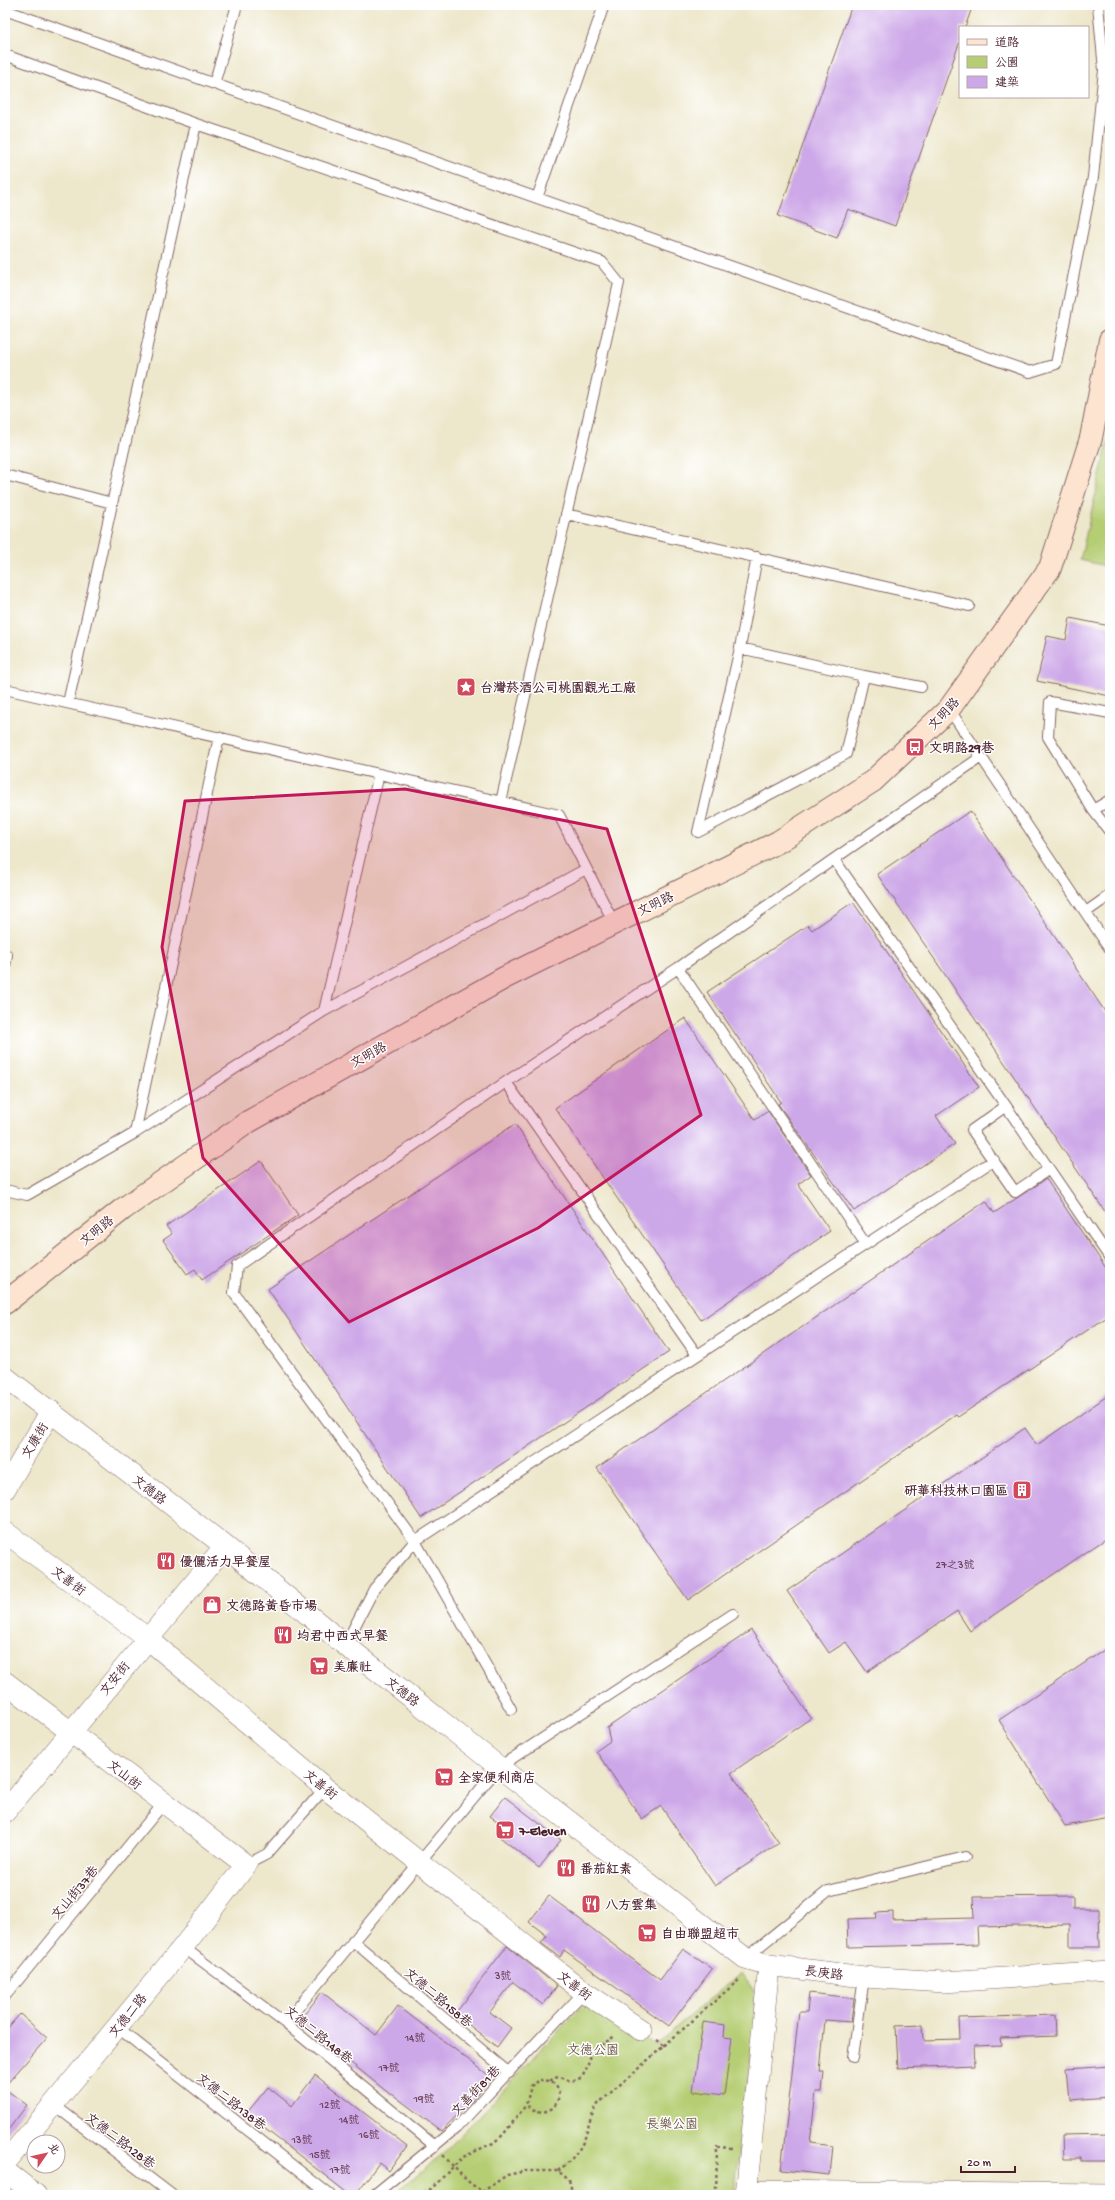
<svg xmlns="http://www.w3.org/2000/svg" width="1115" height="2200" viewBox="0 0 1115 2200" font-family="'Gochi Hand','LXGW WenKai TC',sans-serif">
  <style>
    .green { fill: #b6ce73; stroke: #80764f }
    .building { fill: #cda8e8 }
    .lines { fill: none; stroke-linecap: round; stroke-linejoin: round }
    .lane-casing { stroke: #836563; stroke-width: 12 }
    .street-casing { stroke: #836563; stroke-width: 22 }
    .secondary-casing { stroke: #836563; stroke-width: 24 }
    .path { stroke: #836563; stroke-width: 2.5; stroke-dasharray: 3 3; stroke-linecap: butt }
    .lane { stroke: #fff; stroke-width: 10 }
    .street { stroke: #fff; stroke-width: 21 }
    .secondary { stroke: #fde4d0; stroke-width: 22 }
    .marked { fill: #c2185b; fill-opacity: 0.2; stroke: #c2185b; stroke-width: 3; stroke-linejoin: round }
    .labels { text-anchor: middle; stroke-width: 3; stroke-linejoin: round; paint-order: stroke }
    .number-label { font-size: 11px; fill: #6b415a }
    .poi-label { font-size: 13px; font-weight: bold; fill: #4a1f2b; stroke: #fff; text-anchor: start }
    .street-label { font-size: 13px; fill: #4a1f2b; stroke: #fff }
    .park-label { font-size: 13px; fill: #6a5441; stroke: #fff }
  </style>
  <rect width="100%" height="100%" fill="#fff"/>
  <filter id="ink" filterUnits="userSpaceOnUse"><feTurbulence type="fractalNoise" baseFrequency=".025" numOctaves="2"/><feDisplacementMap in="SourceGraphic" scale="8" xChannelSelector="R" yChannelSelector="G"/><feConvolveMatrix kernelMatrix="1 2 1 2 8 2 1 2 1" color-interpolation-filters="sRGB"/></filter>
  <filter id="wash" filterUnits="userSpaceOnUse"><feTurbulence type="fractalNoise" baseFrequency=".012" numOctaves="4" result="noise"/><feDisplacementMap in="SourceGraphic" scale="16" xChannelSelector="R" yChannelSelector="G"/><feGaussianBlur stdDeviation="0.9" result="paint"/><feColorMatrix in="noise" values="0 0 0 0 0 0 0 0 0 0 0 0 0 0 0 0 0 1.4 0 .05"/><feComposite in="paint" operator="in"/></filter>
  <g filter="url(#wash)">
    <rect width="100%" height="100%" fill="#ede7cb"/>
    <path class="green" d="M1110 433V567L1080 560Z
      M741 1973 754 1991 757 2010 734 2195H393L440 2157 587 2001 655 2045Z"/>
    <g id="blocks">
      <path class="building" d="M852 5H973L965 27H960V41L895 226 848 209 837 238 778 216Z
        M1070 618 1110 626V696L1037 681 1047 636 1066 640Z
        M970 811 1110 1019V1219L877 874Z
        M853 902 979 1087 936 1116 955 1144 854 1211 778 1104 781 1102 707 992 808 925 812 930Z
        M685 1018 755 1120 768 1111 811 1175 798 1184 830 1231 701 1320 555 1108Z
        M515 1124 669 1352 421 1518 268 1289Z
        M261 1161 298 1215 202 1280 195 1269 187 1274 163 1240 172 1234 166 1226Z
        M1046 1179 1110 1274V1315L958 1417 956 1415 688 1600 597 1468 986 1201 994 1213Z
        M1110 1394V1536L970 1631 957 1611 867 1672 846 1642 829 1653 787 1591 1025 1428 1037 1445Z
        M751 1630 811 1718 731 1773 779 1843 715 1886 661 1806 642 1819 596 1751 610 1741 607 1728Z
        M1110 1646V1818L1065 1826 999 1720Z
        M505 1797 561 1840 539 1868 496 1834 503 1825 490 1816Z
        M549 1896 660 1980 683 1949 712 1969 669 2026 564 1950 560 1957 541 1943 547 1936 529 1922Z
        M1073 1896V1909H1099L1100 1947H1070V1925L977 1927 978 1944 848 1947 847 1919 877 1918 876 1913 893 1912V1920L974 1918 973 1897Z
        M507 1946 557 1986 543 2005 513 1982 490 2012 511 2028 497 2047 455 2014Z
        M322 1992 376 2035 398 2006 491 2077 473 2100 441 2131 392 2094 391 2095 299 2021Z
        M809 1993 854 1998 851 2022 825 2020 820 2071H824L822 2092H816L810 2143 833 2146 830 2175 781 2170 799 2012H807Z
        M20 2014 47 2038 5 2086V2031Z
        M1055 2015 1056 2036 1000 2038 1001 2045 974 2046 975 2065 898 2068 896 2026 923 2025 924 2040 960 2039 959 2018Z
        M703 2022 725 2025 724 2037 732 2038 724 2095 693 2091Z
        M1110 2066V2097L1069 2100 1066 2069Z
        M315 2075 407 2146 389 2171 379 2163 355 2195H350L246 2114 268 2087 292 2106Z
        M5 2089 27 2105 5 2134Z
        M1110 2134V2161H1081V2158H1063L1062 2135Z"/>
    </g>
  </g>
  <g filter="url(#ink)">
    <use href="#blocks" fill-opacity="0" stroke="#836563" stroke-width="1"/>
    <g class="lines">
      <g class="lane-casing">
        <path id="lane" d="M5 10 1030 372 1056 364 1093 177 1104 70 1098 5
          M5 55 196 124 602 262 619 283 501 802
          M214 84 237 5
          M537 198 604 5
          M5 475 112 503
          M566 514 969 606
          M740 648 864 676 846 754 698 832 740 648 757 557
          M864 676 921 687
          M5 689 559 815 614 923
          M68 703 196 124
          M949 709 1110 949
          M981 757 834 859 1006 1106
          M1110 800 1093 810 1110 832
          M1093 810 1048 737 1050 702 1110 713
          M1086 912 1110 895
          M5 955H7L5 966
          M678 968 865 1243
          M324 1011 379 774
          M506 1082 697 1355
          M135 1133 219 737
          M1049 1169 1015 1192 972 1130 1006 1106 1110 1258
          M5 1190 27 1195 135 1133 324 1011 586 869
          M345 1645 374 1589 415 1541 994 1160
          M511 1709 415 1541 234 1293 237 1266 506 1082 678 968 834 859
          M246 1865 267 1854 325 1788
          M353 1941 509 2073
          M183 1947 285 2023 435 2146
          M745 1958 828 1891 965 1857
          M5 1996 163 1804
          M285 2023 499 1767 733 1614
          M117 2027 330 2195
          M853 2057 864 1977
          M54 2105 172 2195
          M374 2195 456 2128 584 1992"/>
      </g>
      <g class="street-casing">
        <path id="street" d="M5 1377 225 1546 345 1645 499 1767 745 1958 769 1965 864 1977 944 1982 1110 1971
          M5 1489 51 1411
          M5 1532 147 1638 325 1788 584 1992 641 2030
          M5 1682 246 1865 183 1947 5 2163
          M5 1812 225 1546
          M5 2171 36 2195
          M746 2191 1110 2195
          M746 2195 769 1965"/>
      </g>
      <g class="secondary-casing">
        <path id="secondary" d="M5 1303 123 1209 248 1122 504 978 778 842 873 781 949 709 1050 568 1091 438 1110 340"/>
      </g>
      <path class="path" d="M657 2040 665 2046
        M540 2080C574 2079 557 2129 526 2105L531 2086Z
        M550 2081C557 2075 562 2077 570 2081 590 2080 584 2062 595 2050 601 2044 610 2041 615 2035
        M443 2155C459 2172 470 2188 492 2195
        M558 2171C569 2162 578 2154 584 2140 590 2125 588 2119 599 2103L740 1979
        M482 2192 507 2175 526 2171H558L569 2180 573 2195
        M418 2195 431 2189 463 2157 493 2143 503 2135 526 2105
        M716 2195 717 2147 732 2148"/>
      <use href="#lane" class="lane"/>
      <use href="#street" class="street"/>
      <use href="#secondary" class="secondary"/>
    </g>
  </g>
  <path class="marked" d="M405 789 607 829 701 1115 538 1228 349 1322 203 1158 162 947 185 801Z"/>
  <defs>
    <g id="sight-square" transform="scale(1)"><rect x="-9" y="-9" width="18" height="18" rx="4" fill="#d1495b" stroke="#fff"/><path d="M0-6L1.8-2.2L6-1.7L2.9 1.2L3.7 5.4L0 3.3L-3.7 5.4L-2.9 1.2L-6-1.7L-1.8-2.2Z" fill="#fff"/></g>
    <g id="bus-square" transform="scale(1)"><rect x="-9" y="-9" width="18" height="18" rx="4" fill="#d1495b" stroke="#fff"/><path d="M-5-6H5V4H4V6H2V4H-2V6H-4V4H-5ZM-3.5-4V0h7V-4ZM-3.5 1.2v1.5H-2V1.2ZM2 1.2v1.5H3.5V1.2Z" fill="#fff"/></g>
    <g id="building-square" transform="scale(1)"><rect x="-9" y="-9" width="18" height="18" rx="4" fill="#d1495b" stroke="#fff"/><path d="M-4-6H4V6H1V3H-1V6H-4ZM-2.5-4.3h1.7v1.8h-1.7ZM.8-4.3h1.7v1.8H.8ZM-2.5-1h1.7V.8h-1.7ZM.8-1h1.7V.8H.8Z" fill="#fff"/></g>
    <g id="restaurant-square" transform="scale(1)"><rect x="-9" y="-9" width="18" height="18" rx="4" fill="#d1495b" stroke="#fff"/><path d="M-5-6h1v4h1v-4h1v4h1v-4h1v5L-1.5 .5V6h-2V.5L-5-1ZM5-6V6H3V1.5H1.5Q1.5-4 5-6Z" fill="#fff"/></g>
    <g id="shop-square" transform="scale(1)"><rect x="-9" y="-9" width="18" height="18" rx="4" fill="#d1495b" stroke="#fff"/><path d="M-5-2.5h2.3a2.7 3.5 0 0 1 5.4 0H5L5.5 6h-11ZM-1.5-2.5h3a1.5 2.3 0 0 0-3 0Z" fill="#fff"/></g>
    <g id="supermarket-square" transform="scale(1)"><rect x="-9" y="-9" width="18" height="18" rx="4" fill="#d1495b" stroke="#fff"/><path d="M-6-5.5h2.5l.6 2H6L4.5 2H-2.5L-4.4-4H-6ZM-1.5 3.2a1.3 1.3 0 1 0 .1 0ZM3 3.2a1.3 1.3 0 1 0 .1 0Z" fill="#fff"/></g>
  </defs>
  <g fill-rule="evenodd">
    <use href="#sight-square" x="466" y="687"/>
    <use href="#bus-square" x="915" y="747"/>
    <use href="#building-square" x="1022" y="1490"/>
    <use href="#restaurant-square" x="166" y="1561"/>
    <use href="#shop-square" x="212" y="1605"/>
    <use href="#restaurant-square" x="283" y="1635"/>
    <use href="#supermarket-square" x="319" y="1666"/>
    <use href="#supermarket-square" x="444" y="1777"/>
    <use href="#supermarket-square" x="505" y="1830"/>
    <use href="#restaurant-square" x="566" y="1868"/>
    <use href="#restaurant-square" x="591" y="1904"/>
    <use href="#supermarket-square" x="647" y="1933"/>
  </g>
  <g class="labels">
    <g class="number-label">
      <text x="955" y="1568">27之3號</text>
      <text x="503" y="1979">3號</text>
      <text x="415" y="2041">14號</text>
      <text x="389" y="2071">17號</text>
      <text x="424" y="2102">19號</text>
      <text x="330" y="2108">12號</text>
      <text x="349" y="2123">14號</text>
      <text x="369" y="2138">16號</text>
      <text x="302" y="2143">13號</text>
      <text x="320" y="2158">15號</text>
      <text x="340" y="2173">17號</text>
    </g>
    <g class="poi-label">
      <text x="480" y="692">台灣菸酒公司桃園觀光工廠</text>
      <text x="929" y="752">文明路29巷</text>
      <text x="1008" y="1495" text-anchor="end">研華科技林口園區</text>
      <text x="180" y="1566">優儷活力早餐屋</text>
      <text x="226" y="1610">文德路黃昏市場</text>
      <text x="297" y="1640">均君中西式早餐</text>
      <text x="333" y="1671">美廉社</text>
      <text x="458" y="1782">全家便利商店</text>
      <text x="519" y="1835">7-Eleven</text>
      <text x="580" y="1873">番茄紅素</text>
      <text x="605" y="1909">八方雲集</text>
      <text x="661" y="1938">自由聯盟超市</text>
    </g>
    <g class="street-label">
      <text transform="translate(943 713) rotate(-47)" y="5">文明路</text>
      <text transform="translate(655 903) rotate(-26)" y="5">文明路</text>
      <text transform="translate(368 1054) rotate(-29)" y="5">文明路</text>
      <text transform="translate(96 1230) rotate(-39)" y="5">文明路</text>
      <text transform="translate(34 1440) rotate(-59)" y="5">文康街</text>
      <text transform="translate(150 1489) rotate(38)" y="5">文德路</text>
      <text transform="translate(69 1580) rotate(37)" y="5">文善街</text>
      <text transform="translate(114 1678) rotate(-51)" y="5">文安街</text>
      <text transform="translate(403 1691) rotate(38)" y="5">文德路</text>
      <text transform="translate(125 1774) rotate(38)" y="5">文山街</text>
      <text transform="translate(321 1784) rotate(39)" y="5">文善街</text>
      <text transform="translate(74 1892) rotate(-50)" y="5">文山街37巷</text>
      <text transform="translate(824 1972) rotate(7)" y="5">長庚路</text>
      <text transform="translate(575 1985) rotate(37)" y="5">文善街</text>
      <text transform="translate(439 1997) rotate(40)" y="5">文德二路158巷</text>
      <text transform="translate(127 2015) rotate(-51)" y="5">文德二路</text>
      <text transform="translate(319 2034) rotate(39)" y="5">文德二路148巷</text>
      <text transform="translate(475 2090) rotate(-46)" y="5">文善街81巷</text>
      <text transform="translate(232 2101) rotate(38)" y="5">文德二路138巷</text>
      <text transform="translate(121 2140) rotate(37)" y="5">文德二路128巷</text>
    </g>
    <g class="park-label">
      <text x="593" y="2054">文德公園</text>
      <text x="672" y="2128">長樂公園</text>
    </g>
  </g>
  <rect width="1115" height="2200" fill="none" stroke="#fff" stroke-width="20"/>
  <rect x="959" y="26" width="130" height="72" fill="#ffffff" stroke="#b7a5aa"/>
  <rect x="967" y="39" width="20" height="6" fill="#fde4d0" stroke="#b7a5aa"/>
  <text x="995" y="46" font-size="12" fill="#4a1f2b">道路</text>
  <rect x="967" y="56" width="20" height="12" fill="#b6ce73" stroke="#b7a5aa"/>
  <text x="995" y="66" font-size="12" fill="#4a1f2b">公園</text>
  <rect x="967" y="76" width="20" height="12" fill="#cda8e8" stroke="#b7a5aa"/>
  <text x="995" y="86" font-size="12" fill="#4a1f2b">建築</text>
  <g transform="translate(46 2154) rotate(56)"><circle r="19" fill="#ffffff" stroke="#b7a5aa"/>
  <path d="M0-3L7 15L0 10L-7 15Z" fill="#d1495b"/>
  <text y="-6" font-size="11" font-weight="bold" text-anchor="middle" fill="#4a1f2b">北</text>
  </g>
  <path d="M961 2166v6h54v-6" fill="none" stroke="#4a1f2b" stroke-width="2"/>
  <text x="967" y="2166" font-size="12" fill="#4a1f2b" stroke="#ffffff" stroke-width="3" paint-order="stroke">20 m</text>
</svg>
